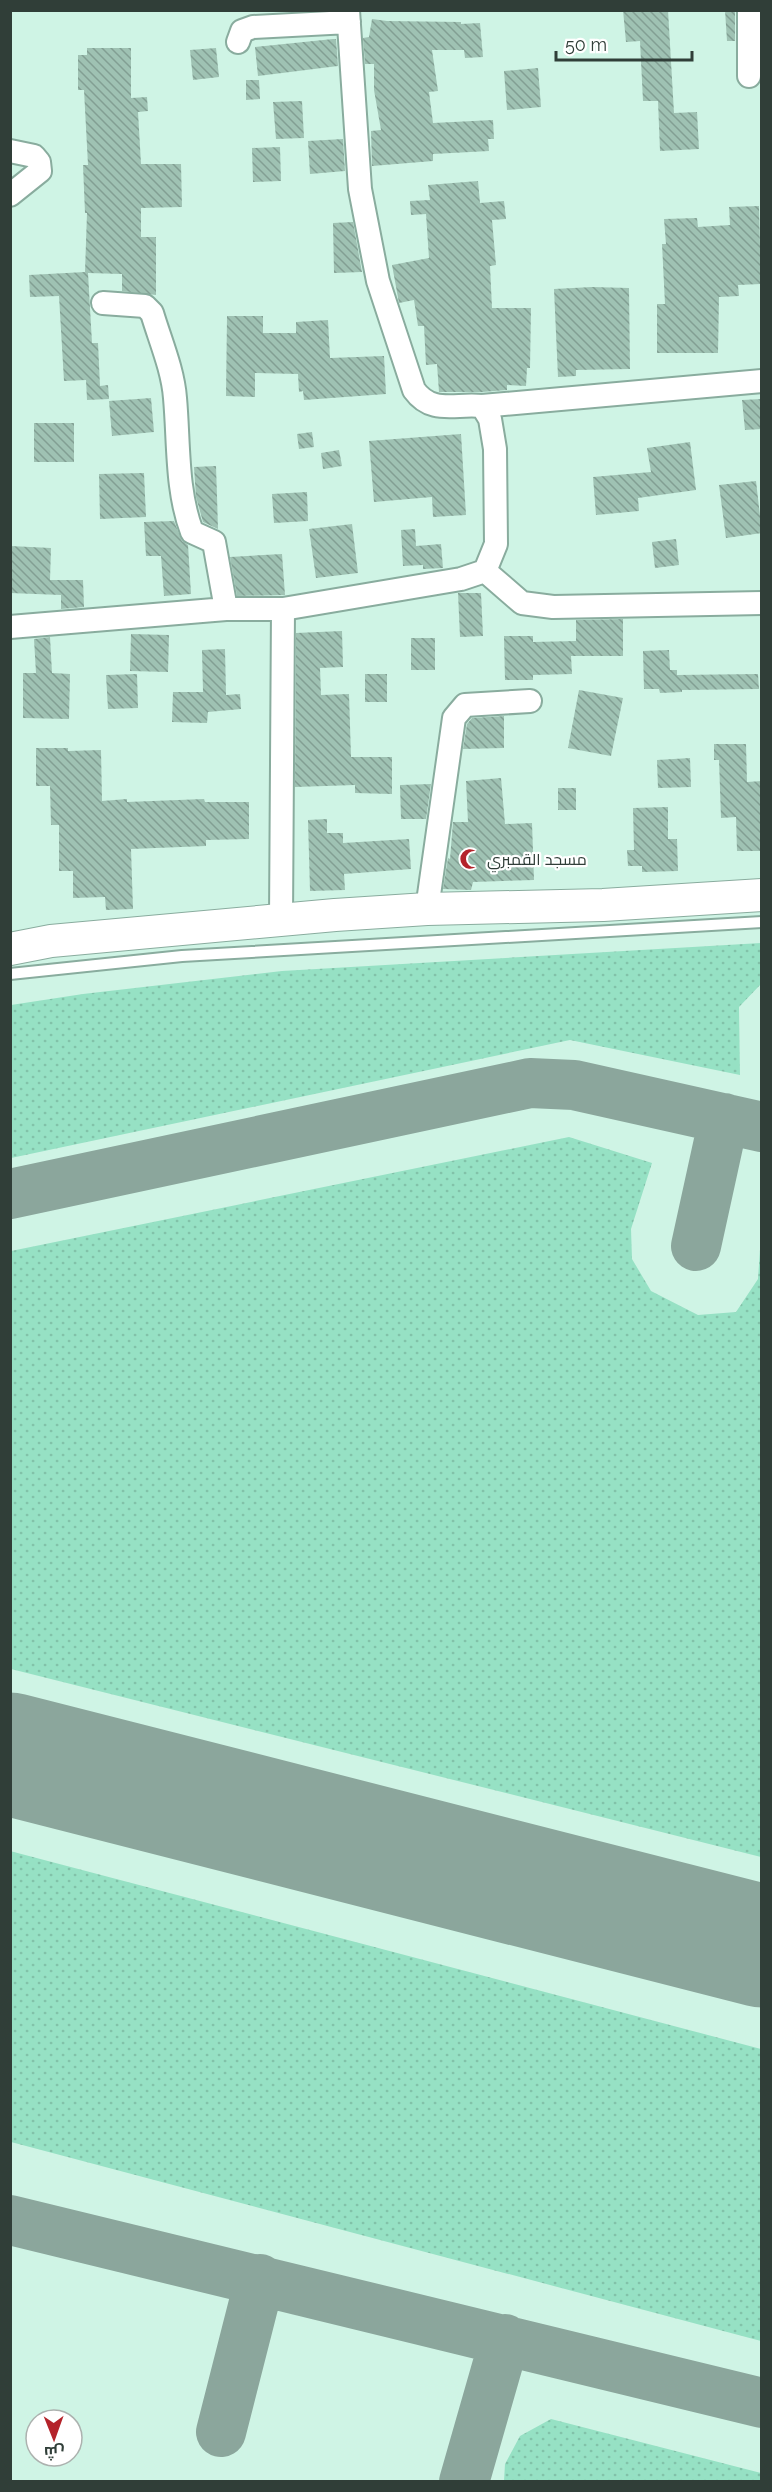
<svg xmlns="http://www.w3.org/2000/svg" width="772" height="2492" viewBox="0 0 772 2492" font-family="Raleway,Cairo,sans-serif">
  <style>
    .grass { fill: url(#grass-dots) }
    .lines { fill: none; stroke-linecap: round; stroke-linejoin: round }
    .taxiway { stroke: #8ba69c; stroke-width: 50 }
    .runway { stroke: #8ba69c; stroke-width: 123 }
    .building { fill: url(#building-back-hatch) }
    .lane-casing { stroke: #89ac9e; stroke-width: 14 }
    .street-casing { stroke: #89ac9e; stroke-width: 26 }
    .secondary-casing { stroke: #89ac9e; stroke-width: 34 }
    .lane { stroke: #fff; stroke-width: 10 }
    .street { stroke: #fff; stroke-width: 22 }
    .secondary { stroke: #fff; stroke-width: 32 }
    .labels { text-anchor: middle; stroke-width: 4.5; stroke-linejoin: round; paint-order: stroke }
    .poi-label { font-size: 16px; fill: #303e38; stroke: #fff; text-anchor: start }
  </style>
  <defs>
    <pattern id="grass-dots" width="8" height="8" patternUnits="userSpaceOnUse" patternTransform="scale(1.5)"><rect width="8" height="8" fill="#96e1c4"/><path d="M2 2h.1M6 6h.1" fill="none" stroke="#82c2a9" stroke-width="1.8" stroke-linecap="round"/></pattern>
    <pattern id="building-back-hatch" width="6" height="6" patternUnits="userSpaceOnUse" patternTransform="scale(1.5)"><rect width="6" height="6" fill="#9fc2b3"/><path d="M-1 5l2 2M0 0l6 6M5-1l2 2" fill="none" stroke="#829f93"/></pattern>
  </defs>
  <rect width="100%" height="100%" fill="#cff4e5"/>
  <path class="grass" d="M761 943V984L739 1007 740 1075 570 1040 11 1158V1005L83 994 282 971Z
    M569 1137 652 1163 631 1229 632 1259 651 1291 698 1315 736 1312 758 1279 761 1235V1857L11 1669V1251Z
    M10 1851 761 2049V2341L11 2142Z
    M551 2419 761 2473V2481H504L505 2464 520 2436Z"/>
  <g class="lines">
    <path class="taxiway" d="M10 1194 530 1083 574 1085 762 1127
      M696 1246 724 1118
      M10 2220 762 2403
      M221 2432 260 2279
      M464 2482 505 2339"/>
    <path class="runway" d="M10 1754 762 1946"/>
  </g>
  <path class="building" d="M623 10H668L674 113 697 112 699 149 660 151 658 101H643L640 41 626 42Z
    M725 10H735V41H727Z
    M372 19 387 21 461 22V24L480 23 483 57 465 58 464 50H432L438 91 429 92 433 123 493 120 494 139H488L489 151 433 154V161L372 166 371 131 381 130 374 90V64H365L363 38 369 37Z
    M333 39H336L338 66 258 76 255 47Z
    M87 48H131V98L147 97 148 111 138 112 141 164H181L182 207 141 208V237H156V295L122 291V274L88 273 92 343H98L100 386 108 385 109 399 87 400 86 380 64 381 59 296 30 297 29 275 85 272 87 213H85L83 165H88L84 90H78V55H87Z
    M216 48 219 77 193 80 190 50Z
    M538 68 541 107 507 110 504 71Z
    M246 80H259L260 99 246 100Z
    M302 101 304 138 276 139 273 102Z
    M343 139 345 171 310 174 308 141Z
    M280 147 281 181 253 182 252 148Z
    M478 181 480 203 504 201 506 219 492 220 496 265 490 266 492 308H531L530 368H527L526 386 507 385V390L482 392H439L437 364 426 365 424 326H418L414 300 399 303 392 265 429 258 426 214 411 215 410 201 430 200 428 185Z
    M759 206 761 284 738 285 739 296 719 297 718 353H657V304H665L662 244H666L664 219 697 218 698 227 730 225 729 207Z
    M353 222 362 272 334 273 333 223Z
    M592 287 629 288 630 369 576 370V376L558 377 554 289Z
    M227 316H263V333H296V322L328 320 330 358 384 356 386 394 304 400 303 391 299 392 298 374 255 373V397L226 396Z
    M151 398 154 432 112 436 109 401Z
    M762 399V429L745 430 742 400Z
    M34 423H74V462H34Z
    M312 432 314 447 299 449 297 434Z
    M461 434 466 515 433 517 432 497 374 502 369 441Z
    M690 442 696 490 638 498 639 511 596 515 593 477 651 472 647 448Z
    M339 450 342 466 323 469 321 453Z
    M216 466 217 496 218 529 203 522 196 497 194 467Z
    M144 473 146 517 100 519 99 474Z
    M756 481 762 533 726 538 719 485Z
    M307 492 308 521 274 523 272 494Z
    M174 521 182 541 188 545 191 594 164 596 161 556H146L144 522Z
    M352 524 358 573 316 578 309 529Z
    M415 529 416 546 441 544 443 568 423 569V565L403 566 401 530Z
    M676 539 679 565 655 568 652 542Z
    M10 546 51 548 50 580H83L84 607 61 609V595L10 593Z
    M282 554 285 595 237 596 230 557Z
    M458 593H481L483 636 460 637Z
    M623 619V656H571L572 674 533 675V680H505L504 636H533V642L576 641V620Z
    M342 631 343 667 320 668 321 695 349 694 351 757H392V794L355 793V785L295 787 296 633Z
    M131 634 169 635 168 672 130 671Z
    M50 637 52 673 70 674 69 719 23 718V673H36L34 639Z
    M411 638H435V670H411Z
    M225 649 226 695 240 694 241 709 208 712 207 723 172 722 173 692H203L202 650Z
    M669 650 670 670H677V675L758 674 759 689 682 690V692L660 693 659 689H644L643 651Z
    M137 674 138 708 108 709 106 675Z
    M365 674H387V702H365Z
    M579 690 623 698 611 756 568 748Z
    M504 716V748L463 749 467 724 472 718Z
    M714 744H746L747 782 762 781V851H737L736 817 721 818 719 760H714Z
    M36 748H68V751L101 750 102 801 127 799V802L204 799 205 802H249V839L206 840V846L131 849 133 909 106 910 105 897 73 898V871H59V825H51L50 786H36Z
    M690 758 691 787 658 788 657 760Z
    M501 778 505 824 532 823 534 880 473 882 471 890 443 889 448 858 450 859 453 822H468L466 781Z
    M431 784 426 819H401L400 785Z
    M558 788H576V810H558Z
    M668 807V839H677L678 871 642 872V866H628L627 850H634L633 808Z
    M327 819V833H343V843L409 839 411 869 344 874 345 890 310 891 308 820Z"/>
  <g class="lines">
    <g class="lane-casing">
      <path id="lane" d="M10 974 182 956 762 922"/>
    </g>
    <g class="street-casing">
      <path id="street" d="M238 42 242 31 253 27 349 22
        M749 76V10
        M10 151 34 156 39 162 40 171 10 195
        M103 303 145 306 152 313C160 340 173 370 175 398 179 442 176 490 192 532L214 542 226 609
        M482 406 762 381
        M485 571 522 603 553 607 762 603
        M10 627 226 609H283L461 579 485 571 496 544 495 449 490 419 482 406C455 403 432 415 414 390L378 281 360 189 348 10
        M427 909 454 718 465 705 530 701
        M281 919 283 609"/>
    </g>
    <g class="secondary-casing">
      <path id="secondary" d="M10 949 51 941 335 915 427 909 603 905 762 895"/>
    </g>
    <use href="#lane" class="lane"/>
    <use href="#street" class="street"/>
    <use href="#secondary" class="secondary"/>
  </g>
  <defs>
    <g id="mosque-bare" transform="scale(1.62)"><path d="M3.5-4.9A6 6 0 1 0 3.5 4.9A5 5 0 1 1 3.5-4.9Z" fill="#b4232a" stroke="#fff" stroke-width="2.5" paint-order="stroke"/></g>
  </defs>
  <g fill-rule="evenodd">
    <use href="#mosque-bare" x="470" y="859"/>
  </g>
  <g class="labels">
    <g class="poi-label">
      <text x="487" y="865">مسجد القمبري</text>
    </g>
  </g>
  <rect width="772" height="2492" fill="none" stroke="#303e38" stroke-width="24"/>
  <g transform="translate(54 2438) rotate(179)"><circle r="28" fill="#ffffff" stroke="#acb2af" stroke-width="1.5"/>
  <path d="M0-4.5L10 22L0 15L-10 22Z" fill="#b4232a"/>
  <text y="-9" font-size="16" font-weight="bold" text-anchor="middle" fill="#303e38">ش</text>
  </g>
  <path d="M556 51v9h136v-9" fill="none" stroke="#303e38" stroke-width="3"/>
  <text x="565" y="51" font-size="18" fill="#303e38" stroke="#ffffff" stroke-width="4.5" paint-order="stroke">50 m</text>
</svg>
